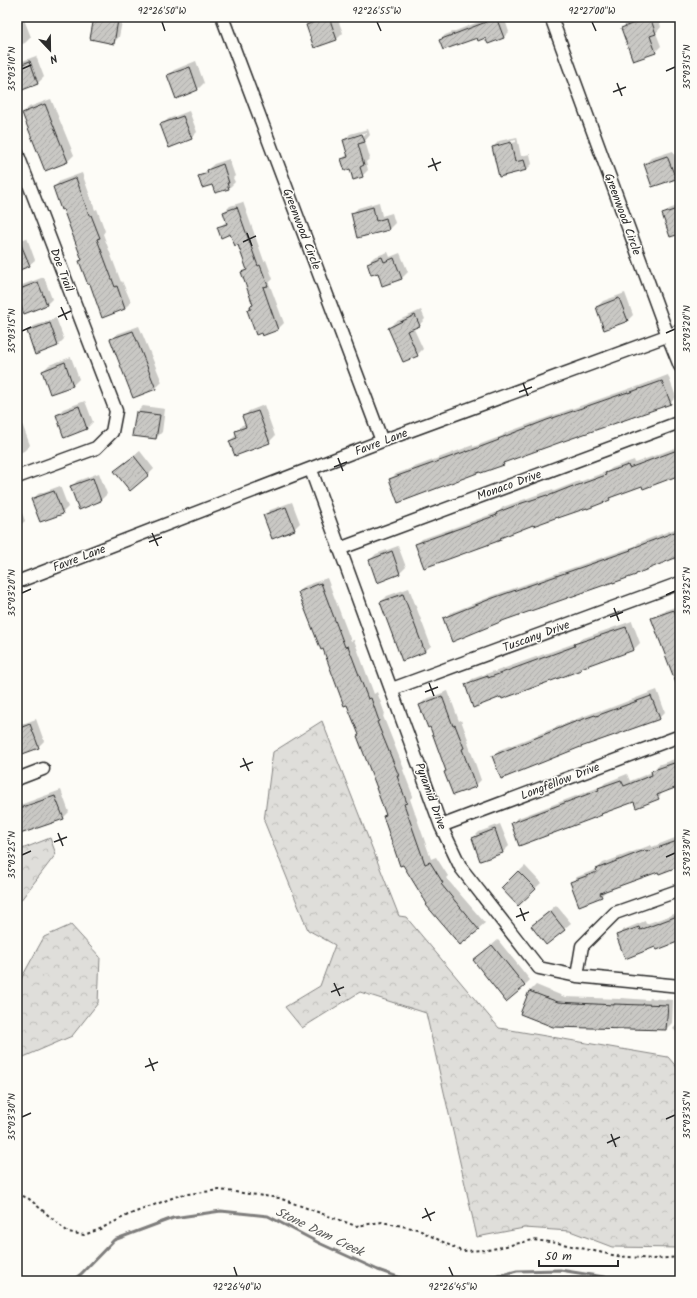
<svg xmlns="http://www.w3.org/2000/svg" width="697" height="1298" viewBox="0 0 697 1298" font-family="Kalam,sans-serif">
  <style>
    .forest { fill: url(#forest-crowns); stroke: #858482 }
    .shadow { fill: #0003; fill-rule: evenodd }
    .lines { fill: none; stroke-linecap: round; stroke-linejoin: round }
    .stream { stroke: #7e7d7b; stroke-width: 3 }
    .building { fill: url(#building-hatch); stroke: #2b2b2b }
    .minor-casing { stroke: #2b2b2b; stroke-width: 15 }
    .path { stroke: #2b2b2b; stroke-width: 2; stroke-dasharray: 3 3; stroke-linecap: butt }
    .minor { stroke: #fdfcf7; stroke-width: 12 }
    .ticks { fill: none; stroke: #2b2b2b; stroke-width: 1.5 }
    .labels { text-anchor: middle; stroke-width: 3; stroke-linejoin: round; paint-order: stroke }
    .street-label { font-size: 12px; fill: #2b2b2b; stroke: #fdfcf7 }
    .water-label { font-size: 13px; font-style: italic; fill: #5b5b5a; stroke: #fdfcf7 }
    .neatline { fill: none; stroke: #2b2b2b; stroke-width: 1.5 }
    .ticks-label { font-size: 10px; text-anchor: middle; fill: #2b2b2b }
  </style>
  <defs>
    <pattern id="forest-crowns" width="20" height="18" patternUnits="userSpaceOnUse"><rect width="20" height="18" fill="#dfdeda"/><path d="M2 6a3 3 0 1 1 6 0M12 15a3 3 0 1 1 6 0" fill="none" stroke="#c0bfbb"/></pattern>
    <pattern id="building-hatch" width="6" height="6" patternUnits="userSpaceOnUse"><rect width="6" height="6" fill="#c9c8c4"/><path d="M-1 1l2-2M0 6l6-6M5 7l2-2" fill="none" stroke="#adaca9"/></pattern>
  </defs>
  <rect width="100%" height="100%" fill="#fdfcf7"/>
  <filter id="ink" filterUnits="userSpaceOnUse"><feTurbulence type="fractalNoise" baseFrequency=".025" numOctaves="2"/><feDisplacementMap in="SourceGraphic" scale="8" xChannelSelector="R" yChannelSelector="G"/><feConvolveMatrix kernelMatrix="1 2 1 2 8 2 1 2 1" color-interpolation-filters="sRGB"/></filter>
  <g filter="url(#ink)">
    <path class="forest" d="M322 721 399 916 406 917 499 1028 668 1057 680 1071V1248L612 1247 570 1231 524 1228 477 1237 426 1013 360 992 302 1028 285 1007 320 986 335 945 308 930 264 821 273 752Z
      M50 838 56 854 17 905V851Z
      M71 925 100 957 98 1003 72 1036 19 1059 17 1063V986L44 937Z"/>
    <path class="shadow" d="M19 17H23L31 37 25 43 17 46V18Z
      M95 17H123L119 37 113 43Z
      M319 17H337L343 33 337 39 315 47 307 25 313 19Z
      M485 17H504L509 32 504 37 488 43 486 37 477 36 440 40 445 35 486 19Z
      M641 17H658L661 27 656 33 661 46 655 52 622 28 628 22Z
      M36 56 44 77 38 83 17 91V63Z
      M196 61 204 83 198 89 176 97 168 76 174 70Z
      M51 99 74 155 68 161 46 169 23 113 29 107Z
      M189 111 197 132 191 138 162 125 168 119Z
      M368 129 370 135 365 141 370 158 366 162 368 170 362 176 350 168 342 159 348 154 344 140 350 134ZM367 132V134L350 139V137Z
      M517 137 521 156 530 154 532 164 526 170 500 176 493 147 499 141ZM516 140V142L499 146V144Z
      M673 151 680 169V173L675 178 645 164 651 158Z
      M229 159 235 176 233 178 235 182 229 188 216 192 213 183 199 177 214 164Z
      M82 173 95 210 97 209 105 231 103 234 121 282 122 281 131 302 125 308 90 283 80 262 83 259 64 208 54 187 60 181Z
      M243 202 264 261 266 260 273 279 269 283 284 323 278 329 248 310 254 303 242 273 248 267 239 243 231 233 218 228 227 221 224 212 230 206Z
      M379 202 382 216 392 213 395 223 389 229 352 214 358 208Z
      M680 205V233L663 215 669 209Z
      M17 208 21 219 17 223Z
      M27 238 35 260 29 265 17 270V241Z
      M388 252 390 257 400 253 408 272 402 278 383 285 378 272 368 263 374 257Z
      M44 277 52 299 46 305 17 293V290L22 285Z
      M625 293 633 315 627 321 597 307 603 301Z
      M421 310 425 319 419 325 413 327 423 349 417 355 389 328 395 322Z
      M56 318 64 339 58 345 36 353 28 332 34 326Z
      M139 326 162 382 156 388 134 396 111 340 117 334Z
      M71 357 79 379 73 385 51 393 43 371 49 365Z
      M668 375 676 397 670 403 506 461 503 464 481 471 390 480 396 474 473 445V447L502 436 505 433 554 415 634 387V388Z
      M85 401 93 422 87 428 57 415 63 409Z
      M264 405 275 436 269 442 230 441 236 435V431L242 425 246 424 244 417 249 411Z
      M143 406 165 409 162 432 156 438 133 435 137 412Z
      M22 424 30 445 24 451 17 454V425Z
      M680 446V474L643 485 614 495 610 499 588 507 533 524 505 535 500 540 416 545 422 539 498 512 503 507 553 489 554 491 579 481V482L608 471 612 468 634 460 635 463Z
      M140 451 154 469 148 475 122 465Z
      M99 473 107 494 101 500 79 508 71 487 77 481Z
      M60 486 68 507 62 513 32 500 38 494Z
      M17 499 25 521 17 528Z
      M292 502 300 523 294 529 264 516 270 510Z
      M680 527V555L613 580 444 618 450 613 500 593 635 546 638 543Z
      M398 546 406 567 400 573 370 560 376 554Z
      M327 578 351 641 354 640 374 694 377 692 385 714 383 716 404 769 403 770 413 796 410 799 431 859 436 857 448 876 446 878 485 923 460 944 384 817 386 814 360 735 299 592 305 586Z
      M409 588 431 646 425 651 381 602 387 596Z
      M680 605V695L677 688 678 687 652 619 658 613Z
      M632 621 640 643 634 649 612 657V656L583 666 581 669 501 696 466 685 472 679 494 671V672L578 642 581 639Z
      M657 690 665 712 659 718 493 756 499 750 579 718 601 710 602 711Z
      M448 691 459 721 461 720 469 742 468 743 481 780 475 786 447 771 430 726 420 705 426 699Z
      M36 719 44 741 38 747 17 755V726Z
      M680 757V785L664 791 658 798 634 800 605 811 601 815 512 823 518 818 602 786 605 783 627 774 630 781 652 772 658 765Z
      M61 790 69 812 63 818 17 835V806Z
      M500 824 509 846 503 852 481 860 473 838 479 832Z
      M680 836V864L659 871 607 890 601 896 571 883 577 877 597 869 603 863 651 845 652 847Z
      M525 866 541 883 518 905 502 888Z
      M556 905 571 923 546 944 532 926Z
      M680 912V940L656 946 617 936 623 930 645 921 646 924Z
      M498 940 530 980 524 986 480 955Z
      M536 985 565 997 620 999 621 998 649 1000 650 998 673 1000 672 1023 666 1029 521 1013 530 991Z
      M680 1021V1035L673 1029Z"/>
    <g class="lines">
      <path class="stream" d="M72 1281 81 1274 114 1240 173 1218 221 1211 268 1216 319 1243 378 1270 409 1281
        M478 1281 517 1271 560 1270 629 1281"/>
    </g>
    <path class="building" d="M94 17H105L118 20 114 44 90 39Z
      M327 17H329L337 40 314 48 306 25Z
      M484 17H496L504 38 488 44 485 38 478 41 477 38 443 50 439 40 486 22Z
      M650 17 656 34 650 36 656 53 633 61 621 28Z
      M30 61 38 84 17 92V66Z
      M190 67 198 90 176 99 167 75Z
      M45 104 68 162 45 171 22 113Z
      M183 116 192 139 169 148 160 124Z
      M362 134 365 142 358 144 364 165 360 167 363 177 353 180 350 169 345 171 341 159 348 157 343 140Z
      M511 142 515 162 524 160 527 170 499 177 492 147Z
      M667 156 676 179 652 187 644 164Z
      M223 164 229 183H227L229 189 215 193 212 185 202 188 198 176 208 173 207 170Z
      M76 178 89 215H91L100 238 97 239 115 287 117 286 125 309 102 318 90 284 88 285 79 261 82 260 63 209 61 210 53 187Z
      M237 207 258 266 260 265 268 286 263 287 278 330 262 336 261 333 256 335 247 310 251 309 250 306 253 305 241 272 247 270 238 245 235 246 230 234 221 238 217 227 227 224 223 212Z
      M373 207 376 221 386 218 389 230 357 238 351 213Z
      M680 208V234L670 237 662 214Z
      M17 235 30 266 17 271Z
      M382 257 384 262 394 258 402 279 382 286 378 273 371 275 367 263Z
      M38 282 47 305 24 314 17 296V290Z
      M619 298 628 321 604 330 596 307Z
      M415 315 420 326 407 331 418 356 403 362 388 328Z
      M50 323 58 346 35 355 27 331Z
      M133 331 156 389 133 398 110 339Z
      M65 362 73 386 50 394 42 371Z
      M662 381 671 404 561 442 503 463 504 465 481 473 480 472 398 503 389 479 467 451V452L499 440 498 439 547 420 628 392V393Z
      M79 406 87 429 64 438 56 415Z
      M258 411 270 443 235 456 229 441 237 438 235 431 246 427 242 416Z
      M136 412 160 415 156 439 132 436Z
      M680 449V475L643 489 642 486 609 498 610 500 587 509V508L558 518V517L533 526V525L500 538 501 540 424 568 415 544 497 515 496 513 519 504 547 495 548 496 573 486V487L606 475 605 473 628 465 629 468Z
      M134 456 149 475 130 491 114 471Z
      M93 478 101 501 79 510 70 486Z
      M54 491 63 514 40 522 31 499Z
      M286 507 295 530 272 539 263 515Z
      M680 530V556L636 574V575L613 583V582L505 620 452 642 443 618 493 598 631 550 630 549Z
      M392 551 400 574 377 583 369 560Z
      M321 583 345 647 348 646 368 699 371 698 379 721 377 722 399 776H397L407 803 404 804 425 864 430 862 443 883 441 884 479 930 460 945 426 905 427 904 403 865 400 866 383 816 386 815 376 788H377L357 736 359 735 347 705 344 706 323 649 321 650 298 592Z
      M403 594 425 652 402 661 380 602Z
      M674 610 680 627 679 691 651 618Z
      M626 627 634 650 612 658 611 657 581 668V670L502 699 501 697 473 708 465 684 488 676V678L575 646 574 644Z
      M442 696 453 726 455 725 464 748 462 749 476 787 453 795 444 772 446 771 430 727 428 728 419 705Z
      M651 696 660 719 578 748 501 779 492 756 572 723 595 715 596 716Z
      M30 724 39 748 17 756V729Z
      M674 763 680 780V786L657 795 659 799 636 808 634 802 601 814 602 815 519 846 511 823 599 790 598 788 621 780 624 786 652 775 651 771Z
      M55 796 64 819 17 835V809Z
      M495 829 503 853 480 861 472 838Z
      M680 840V866L659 874 658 872 600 893 602 897 579 906 570 882 597 872 596 869 645 850 646 852Z
      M518 871 536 889 518 906 501 888Z
      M550 911 565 930 546 945 531 926Z
      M680 915V941L657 950 655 947 625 959 616 935 639 927 640 930Z
      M492 945 525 986 506 1002 473 960Z
      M529 991 558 1002 614 1005V1004L643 1005V1004L668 1005 666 1030 553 1027 520 1014Z"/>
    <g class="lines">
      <g class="minor-casing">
        <path id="minor" d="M223 17 224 22 382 441
          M551 17 668 336 680 366
          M17 153 116 411 112 432 96 448 17 477
          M311 470 441 826 461 868 539 968 577 976 680 986
          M339 549 680 422
          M17 582 382 441 680 331
          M392 689 680 583
          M17 779 43 769
          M441 826 680 736
          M577 976 582 946 615 913 680 890"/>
      </g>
      <path class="path" d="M17 1194 28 1198 68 1232 84 1235 100 1229 128 1215 180 1195 220 1190 279 1198 356 1226 382 1222 417 1229 461 1251 488 1250 533 1240 558 1243 617 1256 653 1259 680 1257"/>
      <use href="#minor" class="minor"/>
    </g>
  </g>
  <path class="ticks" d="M162 22 165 31M377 22 381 31M592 22 596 31M22 69 31 65M666 71 675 67M617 83 622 96M613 92 626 87M432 158 437 171M428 167 441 162M247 233 252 246M243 242 256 236M61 307 67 320M58 317 71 311M22 331 31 327M666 333 675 329M523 383 528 396M519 392 532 387M338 458 343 471M334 467 347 462M152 533 158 546M149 542 162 537M22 593 31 589M666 595 675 591M614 608 619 621M610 617 623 612M429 683 434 696M425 692 438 687M243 758 249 771M240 767 253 762M58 833 63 846M54 842 67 837M22 855 31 851M666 857 675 853M520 908 525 921M516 917 529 912M334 983 340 996M331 992 344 987M149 1058 154 1071M145 1067 158 1062M22 1117 31 1113M666 1119 675 1115M611 1134 616 1147M607 1143 620 1137M425 1208 431 1221M422 1218 435 1212M234 1267 237 1276M449 1267 453 1276"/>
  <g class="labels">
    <g class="street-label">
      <text transform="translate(623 214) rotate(70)" y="4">Greenwood Circle</text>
      <text transform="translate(302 229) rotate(69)" y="4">Greenwood Circle</text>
      <text transform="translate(62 270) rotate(69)" y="4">Doe Trail</text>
      <text transform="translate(381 442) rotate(-21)" y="4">Favre Lane</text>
      <text transform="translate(509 485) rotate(-20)" y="4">Monaco Drive</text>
      <text transform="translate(79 558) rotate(-21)" y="4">Favre Lane</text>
      <text transform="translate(536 636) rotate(-20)" y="4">Tuscany Drive</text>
      <text transform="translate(560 781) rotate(-21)" y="4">Longfellow Drive</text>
      <text transform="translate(431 796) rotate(70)" y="4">Pyramid Drive</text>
    </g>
    <g class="water-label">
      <text transform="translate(320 1231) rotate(26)" y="5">Stone Dam Creek</text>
    </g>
  </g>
  <rect width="697" height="1298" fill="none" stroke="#fdfcf7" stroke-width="44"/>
  <g transform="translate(50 50) rotate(158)" stroke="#fdfcf7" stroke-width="3" paint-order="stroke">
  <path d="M0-3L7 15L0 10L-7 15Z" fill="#2b2b2b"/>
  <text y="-6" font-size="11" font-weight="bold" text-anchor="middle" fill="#2b2b2b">N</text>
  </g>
  <path d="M539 1260v6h79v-6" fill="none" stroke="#2b2b2b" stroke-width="2"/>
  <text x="545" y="1260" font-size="12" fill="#2b2b2b" stroke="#fdfcf7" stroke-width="3" paint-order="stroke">50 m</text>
  <rect x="22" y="22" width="653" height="1254" class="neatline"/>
  <g class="ticks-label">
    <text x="162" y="14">92°26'50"W</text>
    <text x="377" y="14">92°26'55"W</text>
    <text x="592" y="14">92°27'00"W</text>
    <text transform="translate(686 67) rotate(-90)" y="4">35°03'15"N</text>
    <text transform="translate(11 69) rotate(-90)" y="4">35°03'10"N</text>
    <text transform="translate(686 329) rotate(-90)" y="4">35°03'20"N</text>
    <text transform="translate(11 331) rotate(-90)" y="4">35°03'15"N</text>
    <text transform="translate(686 591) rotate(-90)" y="4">35°03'25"N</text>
    <text transform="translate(11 593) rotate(-90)" y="4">35°03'20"N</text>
    <text transform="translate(686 853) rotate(-90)" y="4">35°03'30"N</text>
    <text transform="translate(11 855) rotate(-90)" y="4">35°03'25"N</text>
    <text transform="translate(686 1115) rotate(-90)" y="4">35°03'35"N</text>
    <text transform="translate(11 1117) rotate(-90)" y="4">35°03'30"N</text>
    <text x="237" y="1290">92°26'40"W</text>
    <text x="453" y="1290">92°26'45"W</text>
  </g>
</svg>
